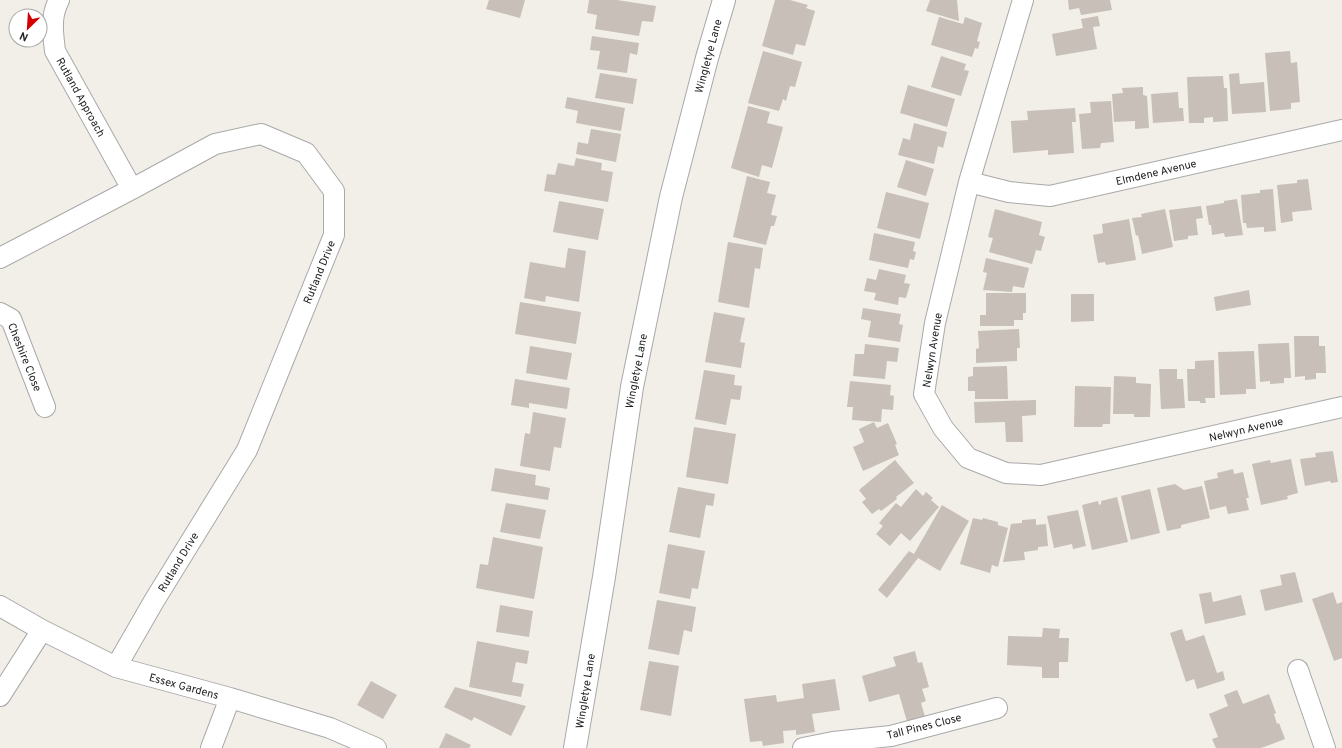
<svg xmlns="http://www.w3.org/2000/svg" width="1342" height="748" viewBox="0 0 1342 748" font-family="Overpass,sans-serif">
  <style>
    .building { fill: #c7bfb8 }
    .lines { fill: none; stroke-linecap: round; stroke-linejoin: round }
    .minor-casing { stroke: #a9a9a9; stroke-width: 22 }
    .tertiary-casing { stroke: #a9a9a9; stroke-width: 24 }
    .minor { stroke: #fff; stroke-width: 20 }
    .tertiary { stroke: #fff; stroke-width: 22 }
    .labels { text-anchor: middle; stroke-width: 3.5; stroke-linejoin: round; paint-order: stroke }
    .street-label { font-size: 11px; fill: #222; stroke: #fff }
  </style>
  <rect width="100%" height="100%" fill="#f2efe9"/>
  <path class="building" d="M489 0H525L520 18 486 9Z
    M589 0H617L656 6 653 22 642 21 639 36 595 29 597 15 587 13Z
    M775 0H790L808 5 806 8 815 11 805 46 796 44 793 55 762 46Z
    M930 0H957L959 21 926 11Z
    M1068 0H1110L1112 10 1081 15 1079 8 1069 10Z
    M1098 16 1100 26 1093 27 1097 49 1056 56 1052 34 1083 28 1081 19Z
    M939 17 963 24 965 17 982 23 977 41 980 42 978 49 975 48 972 57 931 45Z
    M592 36 639 43 637 55 630 53 627 73 597 69 600 51 590 50Z
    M763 51 802 62 795 87 790 86 786 101 783 99 779 111 748 103Z
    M1290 51 1291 63 1297 62 1300 102 1291 103V109L1270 111 1265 53Z
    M941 56 966 64 964 70 969 71 961 96 931 87Z
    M600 73 637 79 633 104 595 98Z
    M1239 73 1240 84 1264 82 1266 112 1232 114 1229 74Z
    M1223 76 1224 88H1227L1228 121 1213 122V117L1204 118V123H1189L1187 77Z
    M908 85 955 99 947 127 900 113Z
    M1143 87V95L1147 96 1149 128 1135 129V121L1114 122 1112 94 1123 93 1122 88Z
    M1178 92 1179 108H1183L1184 121 1153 123 1151 94Z
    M567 97 625 108 621 131 576 123 578 111 565 108Z
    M1111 101 1114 142 1101 143 1100 148 1082 149 1079 114 1091 113 1090 102Z
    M748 106 770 112 767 123 783 127 772 168 762 165 759 177 731 168Z
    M1075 108 1076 122H1072L1074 153 1048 155V150L1013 153 1011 121 1028 120 1027 111Z
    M914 123 947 132 943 148 938 146 934 164 898 155 903 138 910 140Z
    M591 129 621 134 616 162 576 154 578 142 588 144Z
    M576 158 602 163 601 170 613 172 608 202 544 191 547 174 555 175 558 163 574 166Z
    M906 160 934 169 926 196 897 187Z
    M747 176 770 182 767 193 776 195 771 215 777 216 774 226H771L766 245 733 237Z
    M1308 179 1312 210 1292 212 1293 221 1281 223 1277 185 1297 183V180Z
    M1273 189 1276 231 1264 232V227L1247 228 1246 223H1243L1241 195 1260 193V190Z
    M886 192 929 203 920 239 877 228Z
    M1237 199 1243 235 1225 237 1224 233 1212 235 1211 225H1209L1206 206 1224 203V201Z
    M559 201 604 209 598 240 553 232Z
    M1201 206 1203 218 1196 219 1198 235 1188 236V239L1174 241 1169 210Z
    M995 209 1042 222 1039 235 1045 237 1041 251 1036 250 1032 264 989 252 993 238 988 237Z
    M1165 209 1173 247 1142 254 1138 235 1136 236 1132 218 1142 217 1141 214Z
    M1129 219 1136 260 1106 265 1105 262 1098 263 1093 235 1103 233 1102 224Z
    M874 233 915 242 913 251 916 252 914 260 910 259 908 268 869 260Z
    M728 242 763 248 760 269 755 268 749 308 718 302Z
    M568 248 586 251 579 302 546 296 545 302 524 298 530 262 565 268Z
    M986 258 1029 268 1024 288 1013 286 1012 292 983 290 987 273 983 272Z
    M879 269 906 275 904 283 910 284 906 298 899 297 898 305 874 300 876 293 864 291 867 278 876 280Z
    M1249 290 1251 305 1216 311 1214 297Z
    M986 293H1026V313H1023V320H1014V326H980V315H986Z
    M1071 294H1094V321L1071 322Z
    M520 302 581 312 576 344 515 334Z
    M863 308 901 314 899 324 903 325 900 342 868 337 871 321 861 319Z
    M714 312 745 318 740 342 745 343 741 368 705 362Z
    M1019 329 1020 348H1017V361L976 363V349L979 348 978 331Z
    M1294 336H1319V346H1325L1326 373H1316V379L1305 380V376L1295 377Z
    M1289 343 1291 378H1284V383L1270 384V381L1260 382 1258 344Z
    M865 344 899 348 897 362 887 361 885 379 853 376 855 354H864Z
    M530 346 572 353 567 380 526 373Z
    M1254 351 1256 389H1246V394L1220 395 1218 352Z
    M1214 360 1215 398H1205L1206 403H1200V401H1188L1187 369H1195V361Z
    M1007 366 1008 399H975V391H968V377L973 376V367Z
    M1159 369H1177V379H1183L1185 408 1161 409Z
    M704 370 735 375 734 385 742 386 740 400 731 399 726 425 695 419Z
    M1114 376 1136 377V383L1151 384 1150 417H1134V414H1113Z
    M515 379 570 388 567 409 529 403V408L511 405Z
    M850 381 891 385 890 395 894 396 893 410 882 409 881 422 852 420 853 407H847Z
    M1075 386 1111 387 1110 424H1103L1102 427H1074Z
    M1036 400V415L1022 416 1023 442H1006L1005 422 975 423 974 402Z
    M533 412 566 418 561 448 554 447 550 471 520 466 525 433 530 434Z
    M874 422 877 428 888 423 897 444 895 445 899 455 863 471 853 447 864 442 859 429Z
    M694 427 736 434 728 484 686 477Z
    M1333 451 1338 482 1331 483 1330 481 1305 486 1300 459 1316 457 1315 453Z
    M1291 459 1298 493 1287 496 1288 499 1261 505 1252 464 1270 460 1271 463Z
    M895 460 914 483 896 497 897 499 881 511 879 509 872 514 862 502 866 499 859 490Z
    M495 468 536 475 535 485 550 488 548 500 491 491Z
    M1233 469 1234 474 1243 472 1249 498H1246L1249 510 1228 514 1226 506 1210 510 1204 481 1218 478 1217 473Z
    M1175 484 1184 490 1202 486 1210 518 1181 525V528L1167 531 1157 488Z
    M678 487 715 494 713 506 706 505 700 538 669 532Z
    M916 489 923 496 926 492 933 498 931 500 939 507 910 541 901 533 890 546 876 534 883 526 879 523 896 503 901 507Z
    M1150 489 1160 533 1131 540 1121 496Z
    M1117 497 1128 542 1092 550 1082 505 1098 501 1099 505 1101 504V501Z
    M506 503 546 510 540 539 500 532Z
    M942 505 969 521 940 571 918 558 887 598 878 590 909 551 914 554Z
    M1078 510 1086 546 1073 549 1072 544 1054 548 1047 516Z
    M973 518 982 520 983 518 998 522V525L1008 528 998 567 992 565 990 573 960 564Z
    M1036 519V525L1046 524 1048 546 1038 547V550L1024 552 1025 560 1003 562 1011 524 1022 523V520Z
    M493 537 543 547 534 599 476 588 480 564 488 565Z
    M668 544 705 551 698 589 692 588 690 599 659 593Z
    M1295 572 1303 602 1265 611 1260 590 1282 585 1280 575Z
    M1211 592 1213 602 1241 595 1246 615 1205 624 1199 594Z
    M1333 592 1337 604 1342 602V658L1334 661 1312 599Z
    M657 600 696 607 692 632 684 630 679 655 648 649Z
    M500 605 533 611 529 637 496 632Z
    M1043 628 1060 629 1059 638H1069L1068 662H1059V678H1042V667L1007 665 1008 636 1042 637Z
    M1182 629 1186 641 1204 635 1217 673 1223 671 1225 680 1197 689 1194 679 1186 682 1170 633Z
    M477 641 529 651 527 664 516 662 512 682 524 684 521 697 469 687Z
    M915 651 918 663 922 662 929 687 922 689 926 701 921 703 926 720 908 725 899 694 869 702 862 676 896 666 893 657Z
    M649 661 679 666 671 716 640 710Z
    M835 679 840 710 812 714 815 732 796 735V730L783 731 784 743 763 746 762 741 750 742 744 699 776 695 777 702 804 698 802 684Z
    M371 681 397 695 383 719 357 705Z
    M455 687 526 706 511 736 474 717 472 721 444 707Z
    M1237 690 1243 704 1269 694 1276 713 1274 714 1277 724 1279 723 1285 739 1261 748H1216L1212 739 1218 737 1209 714 1228 706 1224 695Z
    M446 733 471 745 469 748H439Z"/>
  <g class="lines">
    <g class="minor-casing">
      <path id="minor" d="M59 0C50 17 53 33 55 51L132 189
        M1023 0 969 182 935 323 924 394 943 428 968 458 1006 473 1041 475 1342 407
        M969 182 1009 192 1050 196 1342 130
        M0 258 132 189 215 144 261 134 306 153 334 191V235L247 450 154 601 116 667
        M0 313 11 319 45 407
        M0 606 42 630 116 667 230 698 330 728 376 748
        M1298 670 1325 748
        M0 696 42 630
        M211 748 230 698
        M803 748 833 742 891 736 997 708"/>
    </g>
    <g class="tertiary-casing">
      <path id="tertiary" d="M575 748 604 577 632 387 671 197 707 58 724 0"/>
    </g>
    <use href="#minor" class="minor"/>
    <use href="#tertiary" class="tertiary"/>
  </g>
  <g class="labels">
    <g class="street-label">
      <text transform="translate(708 56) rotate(-75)" y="4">Wingletye Lane</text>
      <text transform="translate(81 97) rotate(61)" y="4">Rutland Approach</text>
      <text transform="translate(1156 172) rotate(-13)" y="4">Elmdene Avenue</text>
      <text transform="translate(319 272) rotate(-68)" y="4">Rutland Drive</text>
      <text transform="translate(932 350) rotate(-81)" y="4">Nelwyn Avenue</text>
      <text transform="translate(25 357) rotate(68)" y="4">Cheshire Close</text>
      <text transform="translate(636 371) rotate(-79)" y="4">Wingletye Lane</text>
      <text transform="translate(1246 429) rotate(-13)" y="4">Nelwyn Avenue</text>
      <text transform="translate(178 562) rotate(-59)" y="4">Rutland Drive</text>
      <text transform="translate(184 686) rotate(15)" y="4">Essex Gardens</text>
      <text transform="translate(585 691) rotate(-81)" y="4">Wingletye Lane</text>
      <text transform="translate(924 726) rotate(-14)" y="4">Tall Pines Close</text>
    </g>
  </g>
  <g transform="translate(28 28) rotate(205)"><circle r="19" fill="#ffffff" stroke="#a7a7a7"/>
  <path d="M0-3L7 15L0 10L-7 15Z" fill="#d40000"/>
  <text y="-6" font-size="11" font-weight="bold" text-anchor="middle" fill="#222222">N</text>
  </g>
</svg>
